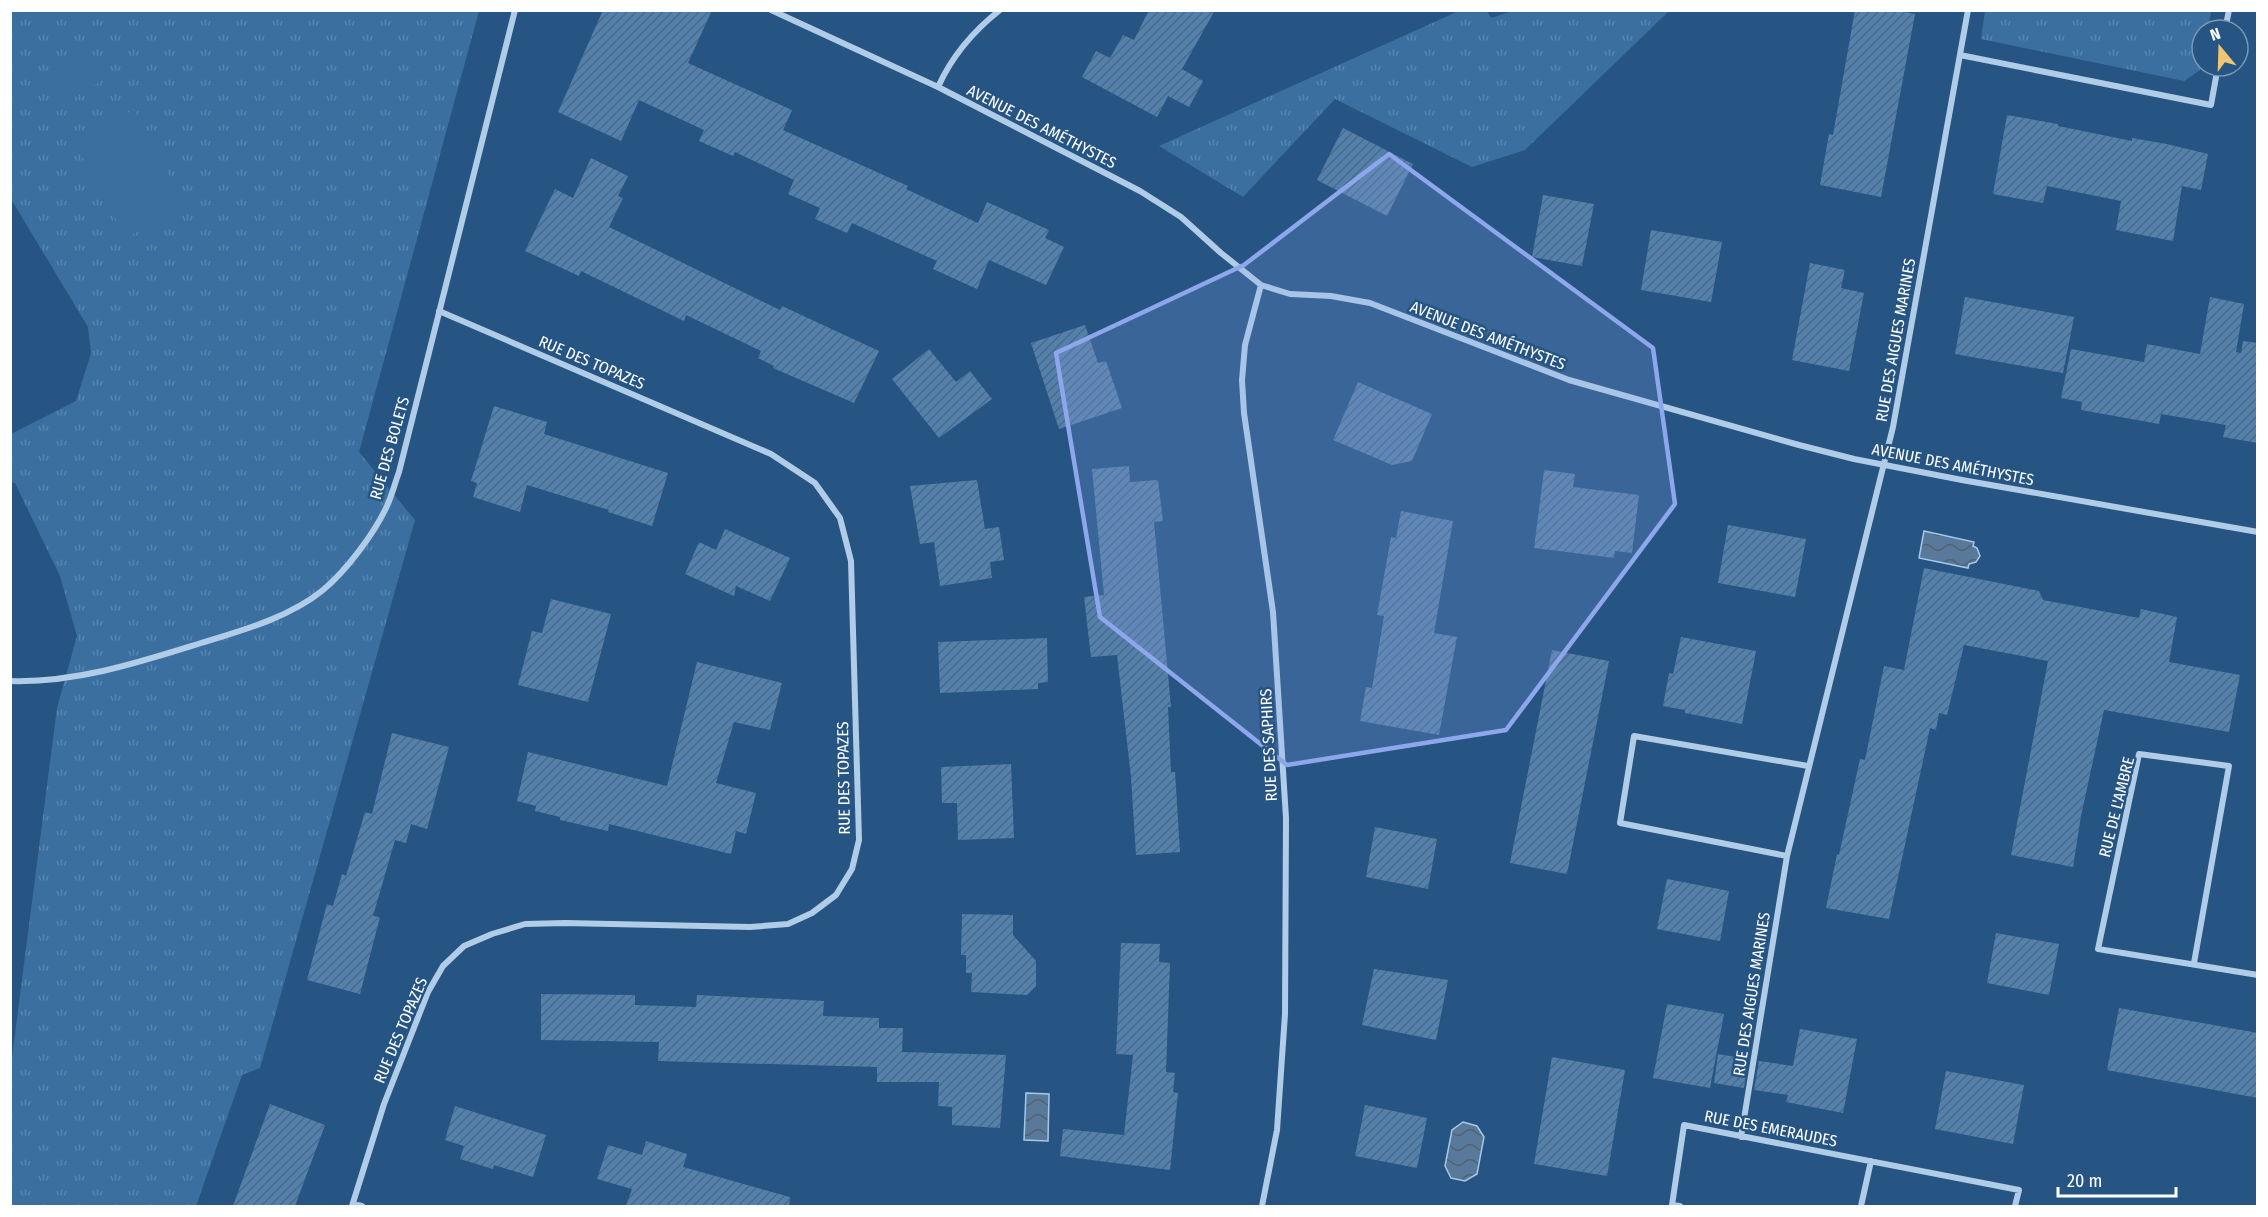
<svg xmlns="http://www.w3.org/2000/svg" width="2268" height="1217" viewBox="0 0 2268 1217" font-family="'Fira Sans Condensed',sans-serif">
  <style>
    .grass { fill: url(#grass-tufts) }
    .garden { fill: #3b6fa0 }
    .water { fill: url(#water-waves); stroke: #a4c8e8; stroke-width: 1.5 }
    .building { fill: url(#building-hatch) }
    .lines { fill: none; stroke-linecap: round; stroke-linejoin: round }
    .minor { stroke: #b0cce7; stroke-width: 6 }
    .marked { fill: #8ea6ec; fill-opacity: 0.2; stroke: #8ea6ec; stroke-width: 4.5; stroke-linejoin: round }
    .labels { text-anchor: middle; stroke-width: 5; stroke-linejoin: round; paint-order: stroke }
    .street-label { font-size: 16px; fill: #fff; stroke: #265584 }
  </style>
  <defs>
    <pattern id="grass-tufts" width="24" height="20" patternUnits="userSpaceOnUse" patternTransform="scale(1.5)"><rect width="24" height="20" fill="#3b6fa0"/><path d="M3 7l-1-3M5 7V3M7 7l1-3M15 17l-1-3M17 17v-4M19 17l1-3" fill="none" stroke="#5885ae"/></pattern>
    <pattern id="water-waves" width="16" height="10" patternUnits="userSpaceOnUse" patternTransform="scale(1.5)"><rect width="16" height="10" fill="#59799a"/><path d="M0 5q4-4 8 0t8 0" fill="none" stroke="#526273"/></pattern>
    <pattern id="building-hatch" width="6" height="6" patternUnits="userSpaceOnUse" patternTransform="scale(1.5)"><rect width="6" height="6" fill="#5381ad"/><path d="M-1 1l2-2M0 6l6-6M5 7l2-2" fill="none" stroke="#506981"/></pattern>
  </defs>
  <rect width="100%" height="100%" fill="#265584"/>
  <path class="grass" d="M1461 10 1487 11 1491 18 1513 11H1669L1525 150 1472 167 1335 99 1243 197 1159 146Z
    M11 11H479L359 452 415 520 260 1068 242 1075 196 1206H11V1065L57 708 77 636 60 576 15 483 11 482V434L76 401 91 353 88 327 11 199Z
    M1985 11V10L2211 11 2208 30H2202L2200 70 2184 81 1981 39Z"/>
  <path class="garden" d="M85 52 102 80 62 104 45 75Z
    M134 110 185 206 126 238 74 141Z"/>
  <path class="water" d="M1924 531 1974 542 1973 546 1977 548 1980 556 1976 562 1969 564 1968 568 1919 558Z
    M1026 1093 1049 1094 1048 1141 1024 1140Z
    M1463 1122 1477 1126 1484 1137 1477 1174 1465 1181 1451 1178 1445 1166 1452 1130Z"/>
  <path class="building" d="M603 10H712L688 63 792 110 783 130 908 186 906 189 978 223 987 202 1049 230 1045 238 1064 247 1046 285 989 260 977 289 933 269 937 261 852 223 847 233 815 219 820 208 788 194 794 180 735 152 733 156 699 141 704 130 639 100 621 141 558 112Z
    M1149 10H1215L1182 69 1203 81 1189 107 1168 96 1157 117 1082 77 1096 51 1110 58 1123 35 1134 40Z
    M1855 10H1896L1915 14 1881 197 1820 185 1829 134 1833 135Z
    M2007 115 2058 124V126L2132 141V138L2167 144 2208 154 2201 190 2182 186 2173 241 2116 230 2121 201 2047 186 2043 203 1993 194Z
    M1343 128 1413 164 1387 216 1317 180Z
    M591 158 628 176 618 196 623 198 609 227 780 310 782 306 879 351 854 403 773 368 774 366 758 358 761 351 686 315 684 321 581 271 579 276 525 251 555 189 573 198Z
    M1543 195 1594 204 1582 266 1532 257Z
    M1651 230 1722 242 1711 302 1641 290Z
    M1810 263 1845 270 1841 288 1864 293 1849 371 1792 360Z
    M1965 297 2074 317 2063 373 1955 354Z
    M2210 297 2244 304 2236 352 2241 353 2243 341 2258 343V443L2223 437 2226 425 2161 414 2159 424 2081 410 2082 402 2061 398 2071 349 2144 362 2147 344 2200 354Z
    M1085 325 1098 363 1106 361 1122 408 1059 429 1031 343Z
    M929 349 956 382 970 371 992 399 939 438 892 379Z
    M1358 382 1432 414 1412 461 1392 465 1333 440Z
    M494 406 547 422 544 434 668 473 652 526 608 512 609 510 527 485 520 512 473 497 477 483 471 481Z
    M1129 466 1130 482 1158 480 1163 521 1154 522 1171 707H1168L1171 772H1175L1180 852 1136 855 1131 777 1117 655 1091 657 1084 597 1104 595 1092 469Z
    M1544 470 1575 474 1573 487 1639 495 1632 553 1615 551 1614 558 1534 548Z
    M977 480 985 529 999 527 1004 560 990 562 992 578 940 586 934 542 920 544 910 486Z
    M1401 511 1453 521 1434 633 1457 637 1439 735 1360 721 1366 687 1372 688 1384 616 1377 615 1391 537 1396 538Z
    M1728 525 1806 539 1795 597 1718 583Z
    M725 529 790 558 770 601 736 586 734 596 685 574 699 542 716 550Z
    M1924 568 2039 591 2043 600 2139 618 2141 609 2177 617 2169 662 2240 675 2229 732 2104 710 2081 816 2073 867 2011 855 2048 661 1964 645 1947 715 1939 713 1936 730 1930 728 1889 919 1826 908 1837 854 1839 855 1860 759 1865 760 1884 666 1904 670Z
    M551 599 611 614 588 702 518 685 532 631 542 633Z
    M1681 637 1756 651 1742 724 1685 713V710L1663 706 1669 673 1673 674Z
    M1047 638 1048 682 1038 683V689L940 693 938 642Z
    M1552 650 1609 661 1567 874 1510 863Z
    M697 662 782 683 770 730 734 722 716 783 756 793 746 834 736 831 731 854 609 824 608 831 560 820V817L535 811 536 806 517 801 528 752 667 786Z
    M392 733 449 747 427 829 411 824 406 843 395 840 373 916 380 917 360 994 307 980 327 904 333 906 342 874 346 876 365 812 372 814Z
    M1011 764 1014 838 958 840 957 803H942L941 767Z
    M1375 827 1437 839 1428 889 1366 877Z
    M1667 879 1729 891 1720 941 1657 929Z
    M962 914 1013 915V935L1036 961V986L1027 995 971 992 972 973H966V955H961Z
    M1996 933 2059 944 2049 995 1987 983Z
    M1121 943 1160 944 1159 962 1170 963 1166 1072 1175 1073 1173 1092 1178 1093 1170 1170 1060 1156 1063 1129 1124 1135 1133 1055 1116 1054Z
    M1374 969 1448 980 1436 1040 1362 1025Z
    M541 994 635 995V1005L696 1007 697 995 824 1001 823 1016 879 1018V1028H903L902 1052 1006 1055 1000 1128 952 1125V1107L938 1106 939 1082H877V1067L658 1061 659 1042 541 1040Z
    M1667 1004 1724 1014 1710 1088 1653 1078Z
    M2119 1008 2258 1033V1098L2107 1070Z
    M1800 1029 1857 1039 1843 1113 1786 1102 1788 1095 1754 1090 1759 1061 1793 1066Z
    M1718 1054 1748 1059 1744 1088 1714 1083Z
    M1552 1057 1625 1070 1607 1176 1534 1164Z
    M1946 1071 2024 1085 2013 1144 1935 1129Z
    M270 1104 325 1125 295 1206H233Z
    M1365 1105 1427 1118 1417 1168 1355 1156Z
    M455 1106 546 1135 533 1177 494 1165 493 1169 460 1159 464 1146 445 1140Z
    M646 1141 687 1154 683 1167 790 1197 789 1206H626L632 1189 597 1179 608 1145 642 1155Z"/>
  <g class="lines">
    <path class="minor" d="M771 10 938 87 1140 191 1181 217 1221 253 1261 285 1290 294 1331 296 1370 303 1569 380 1799 445 1854 459 1962 480 2258 532
      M2225 30 2229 10
      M1960 55 2211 105 2218 66
      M938 87C952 56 972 32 1000 10
      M1261 285 1245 345 1242 380 1244 413 1273 612 1286 818 1285 1014 1277 1130 1262 1206
      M10 681C75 683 137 663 198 644 240 631 289 618 323 590 346 571 374 534 387 506 392 495 395 483 399 472L515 10
      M1787 856 1620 823 1634 736 1808 766
      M2194 963 2229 766 2139 754 2098 949 2258 975
      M1741 1137 1787 856 1893 427 1968 10
      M353 1204 362 1206
      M352 1206 384 1104 428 992 443 966 464 946 492 934 525 924 565 923 750 927 788 924 812 913 836 895 852 869 859 840 851 561 840 518 815 483 771 454 439 311
      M1680 1206 1672 1205 1684 1125 2019 1190 2015 1206
      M1861 1206 1871 1161"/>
  </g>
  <path class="marked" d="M1389 154 1653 348 1675 504 1506 730 1287 765 1100 617 1056 353 1244 265Z"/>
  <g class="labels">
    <g class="street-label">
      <text transform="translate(1042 126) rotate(27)" y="6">AVENUE DES AMÉTHYSTES</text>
      <text transform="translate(1488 335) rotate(21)" y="6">AVENUE DES AMÉTHYSTES</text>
      <text transform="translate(1895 340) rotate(-80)" y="6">RUE DES AIGUES MARINES</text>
      <text transform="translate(592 362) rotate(23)" y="6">RUE DES TOPAZES</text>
      <text transform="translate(389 448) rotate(-74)" y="6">RUE DES BOLETS</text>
      <text transform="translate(1953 464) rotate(11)" y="6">AVENUE DES AMÉTHYSTES</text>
      <text transform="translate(1268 745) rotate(-93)" y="6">RUE DES SAPHIRS</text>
      <text transform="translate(843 778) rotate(-91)" y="6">RUE DES TOPAZES</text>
      <text transform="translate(2116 807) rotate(-76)" y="6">RUE DE L'AMBRE</text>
      <text transform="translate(1751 994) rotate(-81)" y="6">RUE DES AIGUES MARINES</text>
      <text transform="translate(400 1030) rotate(-67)" y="6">RUE DES TOPAZES</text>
      <text transform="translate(1771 1128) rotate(11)" y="6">RUE DES EMERAUDES</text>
    </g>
  </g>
  <rect width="2268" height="1217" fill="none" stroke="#ffffff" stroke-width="24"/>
  <g transform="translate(2220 48) rotate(341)"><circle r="28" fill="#265584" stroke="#7d99b5" stroke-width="1.5"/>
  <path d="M0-4.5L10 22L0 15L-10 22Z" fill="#f0c575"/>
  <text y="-9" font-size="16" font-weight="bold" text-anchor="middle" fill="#ffffff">N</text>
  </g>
  <path d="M2058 1187v9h118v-9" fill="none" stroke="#ffffff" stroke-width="3"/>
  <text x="2067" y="1187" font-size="18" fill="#ffffff" stroke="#265584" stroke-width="4.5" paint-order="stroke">20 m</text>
</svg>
